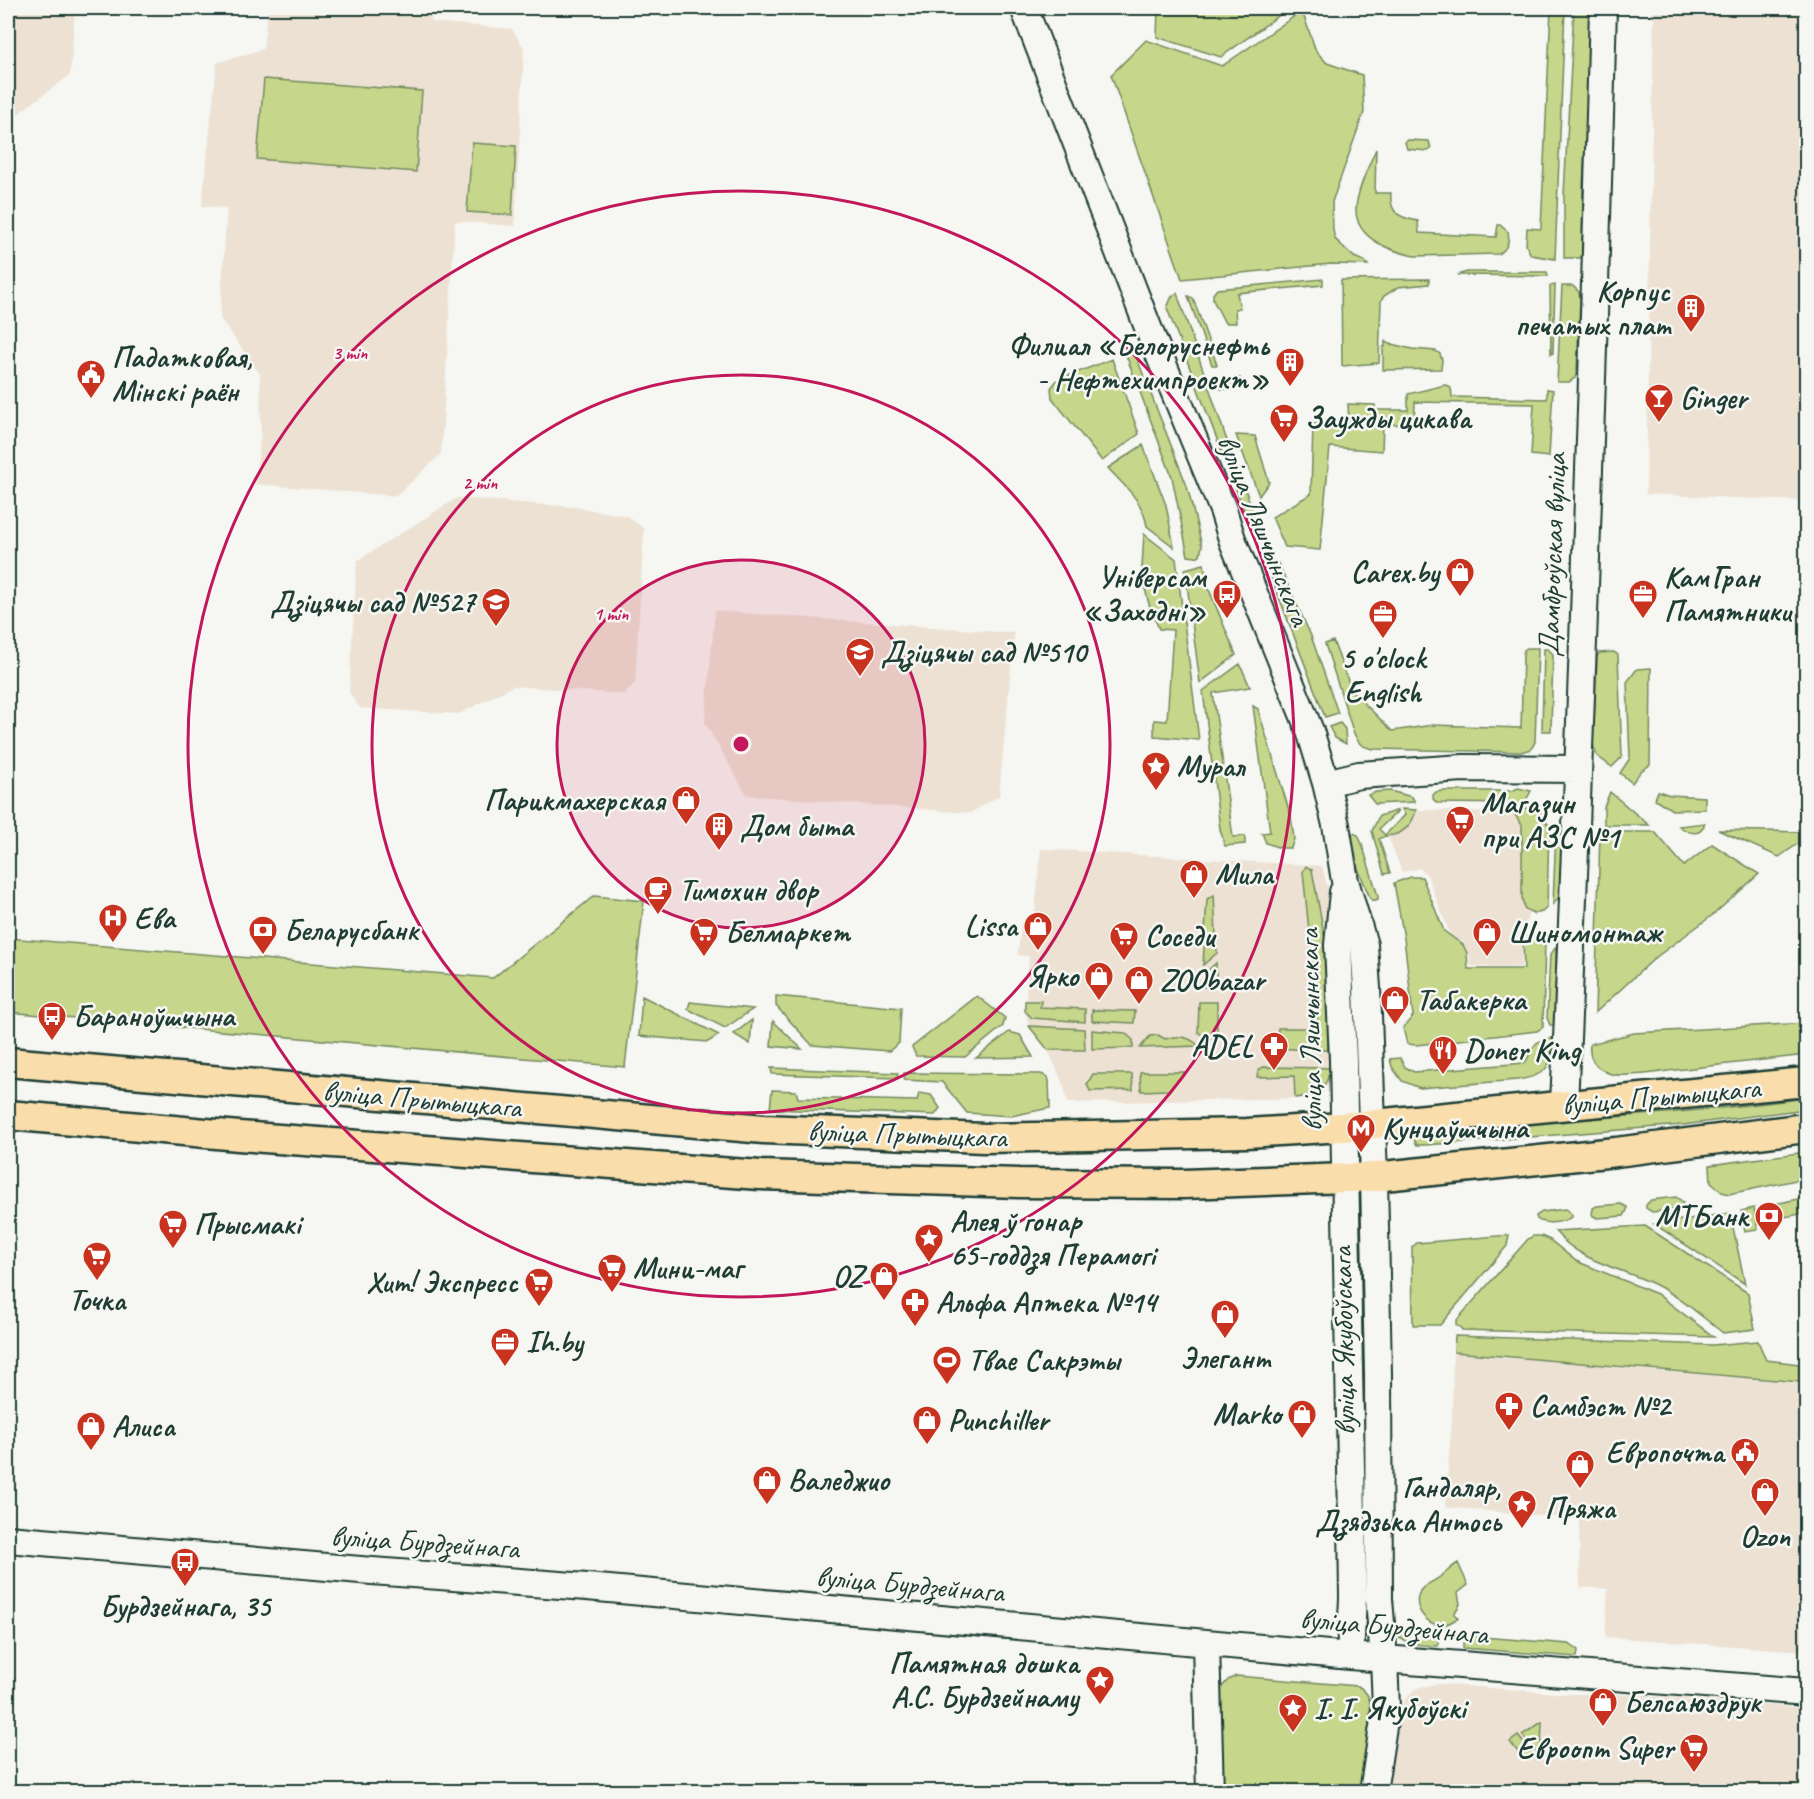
<svg xmlns="http://www.w3.org/2000/svg" width="1814" height="1799" viewBox="0 0 1814 1799" font-family="Caveat,sans-serif">
  <style>
    .built { fill: #ece1d2 }
    .green { fill: #c6d68a; stroke: #728a5f; stroke-width: 1.5 }
    .lines { fill: none; stroke-linecap: round; stroke-linejoin: round }
    .secondary-casing { stroke: #1f3d34; stroke-width: 30 }
    .primary-casing { stroke: #1f3d34; stroke-width: 33 }
    .secondary { stroke: #f6f6f2; stroke-width: 26 }
    .primary { stroke: #f9deab; stroke-width: 28 }
    .ring { fill: none; stroke: #c2185b; stroke-width: 3 }
    .labels { text-anchor: middle; stroke-width: 5; stroke-linejoin: round; paint-order: stroke }
    .poi-label { font-size: 30px; font-weight: bold; fill: #1f3d34; stroke: #f6f6f2; text-anchor: start }
    .street-label { font-size: 30px; fill: #1f3d34; stroke: #f6f6f2 }
    .centre { fill: #c2185b; stroke: #f6f6f2; stroke-width: 3 }
    .ring-label { font-size: 18px; text-anchor: middle; font-weight: bold; fill: #c2185b; stroke: #f6f6f2; stroke-width: 5; stroke-linejoin: round; paint-order: stroke }
  </style>
  <rect width="100%" height="100%" fill="#f6f6f2"/>
  <filter id="ink" filterUnits="userSpaceOnUse"><feTurbulence type="fractalNoise" baseFrequency=".0167" numOctaves="2"/><feDisplacementMap in="SourceGraphic" scale="12" xChannelSelector="R" yChannelSelector="G"/><feConvolveMatrix kernelMatrix="1 2 1 2 8 2 1 2 1" color-interpolation-filters="sRGB"/></filter>
  <g filter="url(#ink)">
    <path class="built" d="M8 8H75L70 75 8 121Z
      M268 8H432L431 22 512 29 524 48 515 226 455 221 441 454 396 496 255 484 261 432 260 374 220 318 227 208 202 206 217 63 263 49Z
      M1654 8H1806V501L1646 494Z
      M457 498 574 507 627 516 644 529 635 683 624 694 513 686 459 714 360 708 349 692 357 561Z
      M715 611 1014 633 999 796 970 813 747 795 705 723Z
      M1416 810 1513 812 1518 819 1522 825V897L1524 908 1529 912 1522 940V967L1470 966 1469 955 1462 943 1450 934 1427 875 1420 868 1402 872 1388 836H1392L1415 816Z
      M1041 849 1322 866 1329 894 1335 981 1333 1074 1325 1090 1308 1098 1068 1103 1063 1083 1048 1050 1029 1026 1025 1011 1029 956 1018 955 1021 923H1034Z
      M1453 1353 1806 1384V1651L1605 1637 1608 1589 1580 1587 1579 1519 1445 1507 1452 1419Z
      M1438 1684 1568 1694H1614L1806 1708V1791L1388 1792 1400 1712 1404 1701 1414 1690 1420 1687Z"/>
    <path class="green" d="M1158 8H1289L1221 57 1157 37Z
      M1551 8H1565L1555 259 1531 255 1526 245 1527 228 1541 229Z
      M1574 8H1592L1583 188 1582 254 1580 258H1564V195Z
      M1302 11 1316 51 1327 63 1362 75 1364 112 1332 202 1333 230 1335 239 1354 257 1364 261 1368 265 1331 264 1182 279 1111 75 1146 40 1222 66Z
      M264 79 422 91 416 172 257 159Z
      M1408 140 1429 141 1431 149 1428 151 1407 149 1405 142Z
      M472 143 516 146 512 215 467 212Z
      M1376 149 1375 193H1391C1389 213 1400 218 1418 221L1419 233 1496 237 1498 225H1500L1508 232C1510 242 1507 249 1499 254L1414 256C1391 251 1356 239 1356 210 1356 193 1369 165 1376 149Z
      M1467 272H1547L1548 276 1457 275Z
      M1323 279V285L1237 293 1240 308 1235 309 1236 323H1225L1213 300V294L1217 289Z
      M1429 279V284L1398 287 1384 296 1381 301 1379 363 1342 366 1341 280Z
      M1555 285 1553 353 1551 354 1550 286Z
      M1562 286H1573L1579 292 1580 300 1577 369 1575 378 1569 382H1557Z
      M1177 293 1225 435 1258 524 1255 526H1250L1167 308 1172 296Z
      M1188 296 1193 298 1217 365H1212Z
      M1385 341 1387 343 1412 349 1436 351 1440 354 1442 360 1441 369 1383 370V347H1385Z
      M1132 353 1136 356 1187 486 1202 546 1200 555 1196 557 1188 556 1172 477 1126 355Z
      M1112 359 1139 434 1102 461 1052 398 1051 388 1057 380Z
      M1240 378 1243 389H1221L1217 379Z
      M1445 385C1453 386 1451 391 1452 397L1547 399V389L1553 390 1549 457 1531 455 1534 404 1415 402 1414 425 1383 424 1382 451 1330 447 1320 550 1285 547 1272 517 1311 494 1313 424 1349 423 1348 404 1375 405V410H1408V394Z
      M1236 435 1255 436 1269 482 1259 496Z
      M1143 445 1166 505 1174 547 1147 526C1142 499 1126 488 1108 468Z
      M1144 534 1176 559 1199 740 1154 736V720L1167 721 1173 630 1159 629 1149 604 1144 585 1142 567Z
      M1278 563 1311 636 1338 713 1325 717 1269 571V567L1272 564Z
      M1204 564 1208 587 1236 655 1200 683 1185 569Z
      M1333 641 1352 691 1392 731 1433 725 1521 728 1523 655 1524 650 1527 648H1538L1535 742 1531 749 1521 752 1374 749C1359 746 1359 744 1353 731L1325 644Z
      M1544 649H1548L1553 654 1551 731H1542Z
      M1614 652 1618 655 1622 757 1612 767 1597 756 1593 745 1597 657 1599 653Z
      M1240 664 1250 687 1213 693 1233 837 1245 836V844L1225 846 1220 829 1203 691Z
      M1651 668 1650 765 1641 771 1632 783 1620 773 1630 758 1627 682 1637 669Z
      M1253 706 1258 709 1291 817 1294 839 1291 848H1280L1266 843 1262 833 1270 832Z
      M1340 723 1345 729 1346 744 1335 738 1329 727Z
      M1518 788 1531 791 1525 802 1520 804 1437 803 1433 799V795L1436 792 1442 791H1512Z
      M1390 791 1412 797 1415 802 1375 804 1368 795 1376 792Z
      M1658 791 1670 795 1705 797V809L1672 810 1655 799Z
      M1610 792 1649 825H1604V807Z
      M1529 808 1541 813 1549 826 1547 908 1542 912 1534 914 1524 908 1522 897V825L1513 812 1515 809Z
      M1402 809 1416 810C1413 822 1406 832 1393 835 1387 836 1385 835 1379 839L1390 873 1384 874 1372 831 1379 816 1399 810 1379 829 1385 835 1405 815Z
      M1705 823C1701 838 1688 833 1679 826Z
      M1718 830 1806 832V838L1779 857Z
      M1556 831 1560 833 1562 836 1560 896 1553 904Z
      M1600 832H1655L1684 866 1712 844 1759 874 1714 914 1655 958 1595 1013Z
      M1353 833 1358 835 1362 844 1378 896V899L1373 901 1370 898 1351 851 1350 837Z
      M1306 866 1312 870 1326 944 1328 1050H1318L1317 1009 1303 872Z
      M1411 877H1422L1444 931 1463 945 1467 953 1468 969H1524L1523 940 1526 934H1538L1545 938 1543 1027 1537 1031 1416 1045 1407 1044 1403 1028 1413 1016 1404 938 1394 883Z
      M1214 895 1217 953 1203 965 1207 899Z
      M594 896 644 901 625 1067 8 1012V938L493 978Z
      M1556 947V1025H1550L1547 1018 1550 955Z
      M1216 963V986L1203 987 1204 974Z
      M642 996 719 1035 708 1042 639 1036Z
      M776 996 901 1008 899 1043 889 1051 812 1045 776 1006Z
      M977 996 1005 1018 1003 1026 965 1057 916 1056 912 1047Z
      M1025 1001H1041L1040 1007 1085 1009V1022L1032 1018 1025 1011Z
      M690 1002 753 1009 725 1028 688 1009Z
      M1199 1002H1217V1036L1209 1041 1198 1032Z
      M1092 1010 1135 1011 1134 1023 1092 1021Z
      M752 1020 750 1044 734 1034Z
      M773 1021 802 1049 771 1046Z
      M1806 1023V1055C1763 1060 1720 1065 1676 1070 1660 1072 1627 1078 1611 1074 1596 1069 1588 1060 1590 1044L1634 1033Z
      M1029 1026 1084 1029 1085 1050H1048Z
      M1278 1028H1308V1050L1277 1048Z
      M1092 1030 1125 1033 1133 1040V1048L1092 1049Z
      M1009 1032 1020 1035 1033 1057 976 1058Z
      M1158 1035 1165 1039C1177 1035 1189 1036 1199 1046L1140 1048 1150 1036Z
      M1553 1038C1552 1067 1547 1076 1517 1080L1420 1088 1402 1081 1392 1067 1390 1059 1400 1058 1405 1067 1414 1072 1525 1063C1534 1047 1532 1040 1553 1038Z
      M1263 1067 1330 1068C1328 1089 1315 1096 1295 1098L1294 1076 1257 1077 1258 1071Z
      M771 1068 898 1073 897 1078 772 1074Z
      M1140 1072H1185L1169 1090 1141 1091Z
      M904 1073 1041 1074 1048 1077 1049 1081 1050 1108 1011 1116 967 1113 942 1082 904 1080Z
      M1093 1074H1132L1133 1090 1090 1091 1087 1084Z
      M772 1090 796 1091 798 1098 917 1101 919 1093 931 1095 940 1108 935 1115 770 1109Z
      M1806 1098V1109L1683 1125 1426 1145H1417L1414 1140 1415 1133 1432 1129C1557 1120 1682 1115 1806 1098Z
      M1806 1152V1178L1729 1194 1722 1192 1711 1183 1710 1165Z
      M1676 1197 1683 1202 1680 1209 1652 1212 1646 1208V1205L1651 1200Z
      M1803 1198 1806 1213 1763 1221 1760 1207Z
      M1621 1204 1627 1207V1210L1624 1216 1597 1218 1592 1215 1593 1208 1597 1206Z
      M1754 1208 1758 1229 1745 1231 1741 1211Z
      M1566 1209 1571 1214V1217C1564 1223 1544 1225 1537 1219L1536 1216 1542 1212Z
      M1730 1213 1745 1284 1654 1224Z
      M1645 1226 1748 1293 1755 1329 1723 1333C1701 1316 1679 1296 1654 1284 1621 1268 1579 1262 1555 1231Z
      M1509 1235 1507 1246 1440 1325H1413L1412 1247 1417 1243Z
      M1533 1236H1541L1550 1240 1576 1261 1657 1294 1714 1337 1462 1330 1460 1327 1456 1326V1321L1528 1239Z
      M1455 1336 1713 1345 1758 1341 1766 1360 1799 1364V1382L1454 1352Z
      M1458 1563 1468 1585 1458 1593 1460 1604 1454 1614 1458 1618C1453 1621 1448 1625 1441 1625 1425 1625 1412 1606 1420 1591 1424 1585 1429 1584 1435 1580 1443 1576 1450 1568 1458 1563Z
      M1393 1629 1426 1632 1438 1638V1646C1419 1645 1403 1646 1393 1629Z
      M1469 1636 1569 1644 1578 1650 1577 1657 1463 1648V1643Z
      M1236 1676 1358 1686C1369 1693 1371 1700 1370 1714L1362 1791H1222L1220 1689 1228 1680Z
      M1542 1722 1541 1749 1537 1753 1522 1735Z
      M1518 1736 1531 1752 1530 1758 1522 1757 1510 1742Z"/>
    <g class="lines">
      <g class="secondary-casing">
        <path id="secondary" d="M1024 8 1151 335 1223 510 1232 539 1310 731 1326 783 1336 825 1345 881 1364 945 1367 988 1374 1177 1378 1374 1379 1599 1384 1659 1386 1707 1373 1792
          M1326 783 1359 775 1463 768 1577 769
          M1343 892 1338 945 1343 1060 1352 1519 1353 1598 1350 1656
          M1564 1104C1581 739 1593 373 1603 8
          M8 1539 372 1571 587 1587 1384 1659 1806 1692
          M1206 1643 1210 1792"/>
      </g>
      <g class="primary-casing">
        <path id="primary" d="M8 1062 764 1129 984 1138 1247 1133 1343 1127 1806 1082
          M8 1115 239 1136 760 1175 1019 1183 1184 1184 1374 1177 1616 1152 1806 1128"/>
      </g>
      <use href="#secondary" class="secondary"/>
      <use href="#primary" class="primary"/>
    </g>
  </g>
  <circle cx="741" cy="744" r="184" fill="#c2185b" fill-opacity=".12"/>
  <g class="ring">
    <circle cx="741" cy="744" r="184"/>
    <circle cx="741" cy="744" r="369"/>
    <circle cx="741" cy="744" r="553"/>
  </g>
  <defs>
    <g id="building-pin" transform="scale(1.5)"><path d="M0 17L-7.5 6A9.5 9.5 0 1 1 7.5 6Z" fill="#c8321e" stroke="#f6f6f2"/><path d="M-4-6H4V6H1V3H-1V6H-4ZM-2.5-4.3h1.7v1.8h-1.7ZM.8-4.3h1.7v1.8H.8ZM-2.5-1h1.7V.8h-1.7ZM.8-1h1.7V.8H.8Z" fill="#fff"/></g>
    <g id="civic-pin" transform="scale(1.5)"><path d="M0 17L-7.5 6A9.5 9.5 0 1 1 7.5 6Z" fill="#c8321e" stroke="#f6f6f2"/><path d="M-.6-6.5H3V-4.5H.6V-3L4-1V1h2V6H-6V1h2V-1L-.6-3ZM-1.2 2.5V6h2.4V2.5Z" fill="#fff"/></g>
    <g id="bar-pin" transform="scale(1.5)"><path d="M0 17L-7.5 6A9.5 9.5 0 1 1 7.5 6Z" fill="#c8321e" stroke="#f6f6f2"/><path d="M-6-5H6L.8 .8V4.5H3.5V6h-7V4.5H-.8V.8Z" fill="#fff"/></g>
    <g id="supermarket-pin" transform="scale(1.5)"><path d="M0 17L-7.5 6A9.5 9.5 0 1 1 7.5 6Z" fill="#c8321e" stroke="#f6f6f2"/><path d="M-6-5.5h2.5l.6 2H6L4.5 2H-2.5L-4.4-4H-6ZM-1.5 3.2a1.3 1.3 0 1 0 .1 0ZM3 3.2a1.3 1.3 0 1 0 .1 0Z" fill="#fff"/></g>
    <g id="shop-pin" transform="scale(1.5)"><path d="M0 17L-7.5 6A9.5 9.5 0 1 1 7.5 6Z" fill="#c8321e" stroke="#f6f6f2"/><path d="M-5-2.5h2.3a2.7 3.5 0 0 1 5.4 0H5L5.5 6h-11ZM-1.5-2.5h3a1.5 2.3 0 0 0-3 0Z" fill="#fff"/></g>
    <g id="bus-pin" transform="scale(1.5)"><path d="M0 17L-7.5 6A9.5 9.5 0 1 1 7.5 6Z" fill="#c8321e" stroke="#f6f6f2"/><path d="M-5-6H5V4H4V6H2V4H-2V6H-4V4H-5ZM-3.5-4V0h7V-4ZM-3.5 1.2v1.5H-2V1.2ZM2 1.2v1.5H3.5V1.2Z" fill="#fff"/></g>
    <g id="office-pin" transform="scale(1.5)"><path d="M0 17L-7.5 6A9.5 9.5 0 1 1 7.5 6Z" fill="#c8321e" stroke="#f6f6f2"/><path d="M-6-3h4V-5.5h4V-3h4V5H-6ZM-1-4.5V-3h2v-1.5ZM-6 0V1H6V0Z" fill="#fff"/></g>
    <g id="school-pin" transform="scale(1.5)"><path d="M0 17L-7.5 6A9.5 9.5 0 1 1 7.5 6Z" fill="#c8321e" stroke="#f6f6f2"/><path d="M0-5L7-2L0 1L-7-2ZM-4 1L0 2.5L4 1V4Q0 6-4 4Z" fill="#fff"/></g>
    <g id="sight-pin" transform="scale(1.5)"><path d="M0 17L-7.5 6A9.5 9.5 0 1 1 7.5 6Z" fill="#c8321e" stroke="#f6f6f2"/><path d="M0-6L1.8-2.2L6-1.7L2.9 1.2L3.7 5.4L0 3.3L-3.7 5.4L-2.9 1.2L-6-1.7L-1.8-2.2Z" fill="#fff"/></g>
    <g id="cafe-pin" transform="scale(1.5)"><path d="M0 17L-7.5 6A9.5 9.5 0 1 1 7.5 6Z" fill="#c8321e" stroke="#f6f6f2"/><path d="M-5.5-4.5H6V0H3Q3 3.5 0 3.5H-2.5Q-5.5 3.5-5.5 0ZM3-3.2v2h1.7v-2ZM-6 4.5H4V6H-6Z" fill="#fff"/></g>
    <g id="hospital-pin" transform="scale(1.5)"><path d="M0 17L-7.5 6A9.5 9.5 0 1 1 7.5 6Z" fill="#c8321e" stroke="#f6f6f2"/><path d="M-5-5h3v3.5h4V-5h3V5h-3V1.5h-4V5h-3Z" fill="#fff"/></g>
    <g id="bank-pin" transform="scale(1.5)"><path d="M0 17L-7.5 6A9.5 9.5 0 1 1 7.5 6Z" fill="#c8321e" stroke="#f6f6f2"/><path d="M-6-4H6V4H-6ZM0-2.3a2.3 2.3 0 1 0 0 4.6a2.3 2.3 0 1 0 0-4.6Z" fill="#fff"/></g>
    <g id="pharmacy-pin" transform="scale(1.5)"><path d="M0 17L-7.5 6A9.5 9.5 0 1 1 7.5 6Z" fill="#c8321e" stroke="#f6f6f2"/><path d="M-2-6h4v4h4v4h-4v4h-4v-4h-4v-4h4Z" fill="#fff"/></g>
    <g id="restaurant-pin" transform="scale(1.5)"><path d="M0 17L-7.5 6A9.5 9.5 0 1 1 7.5 6Z" fill="#c8321e" stroke="#f6f6f2"/><path d="M-5-6h1v4h1v-4h1v4h1v-4h1v5L-1.5 .5V6h-2V.5L-5-1ZM5-6V6H3V1.5H1.5Q1.5-4 5-6Z" fill="#fff"/></g>
    <g id="metro-pin" transform="scale(1.5)"><path d="M0 17L-7.5 6A9.5 9.5 0 1 1 7.5 6Z" fill="#c8321e" stroke="#f6f6f2"/><path d="M-5.5 5V-5H-3L0 0L3-5H5.5V5H3V-.5L0 4L-3-.5V5Z" fill="#fff"/></g>
    <g id="stadium-pin" transform="scale(1.5)"><path d="M0 17L-7.5 6A9.5 9.5 0 1 1 7.5 6Z" fill="#c8321e" stroke="#f6f6f2"/><path d="M0-5a6.5 5 0 1 0 0 10a6.5 5 0 1 0 0-10ZM-3.5-1.8h7v3.6h-7Z" fill="#fff"/></g>
  </defs>
  <g fill-rule="evenodd">
    <use href="#building-pin" x="1691" y="308"/>
    <use href="#building-pin" x="1290" y="362"/>
    <use href="#civic-pin" x="91" y="374"/>
    <use href="#bar-pin" x="1659" y="398"/>
    <use href="#supermarket-pin" x="1284" y="418"/>
    <use href="#shop-pin" x="1460" y="572"/>
    <use href="#bus-pin" x="1227" y="594"/>
    <use href="#office-pin" x="1643" y="594"/>
    <use href="#school-pin" x="496" y="602"/>
    <use href="#office-pin" x="1383" y="614"/>
    <use href="#school-pin" x="860" y="652"/>
    <use href="#sight-pin" x="1156" y="766"/>
    <use href="#shop-pin" x="686" y="800"/>
    <use href="#supermarket-pin" x="1460" y="820"/>
    <use href="#building-pin" x="719" y="826"/>
    <use href="#shop-pin" x="1194" y="874"/>
    <use href="#cafe-pin" x="658" y="890"/>
    <use href="#hospital-pin" x="113" y="918"/>
    <use href="#shop-pin" x="1038" y="926"/>
    <use href="#bank-pin" x="263" y="930"/>
    <use href="#supermarket-pin" x="704" y="932"/>
    <use href="#shop-pin" x="1487" y="932"/>
    <use href="#supermarket-pin" x="1124" y="936"/>
    <use href="#shop-pin" x="1099" y="976"/>
    <use href="#shop-pin" x="1139" y="980"/>
    <use href="#shop-pin" x="1395" y="1000"/>
    <use href="#bus-pin" x="52" y="1016"/>
    <use href="#pharmacy-pin" x="1274" y="1046"/>
    <use href="#restaurant-pin" x="1443" y="1050"/>
    <use href="#metro-pin" x="1361" y="1128"/>
    <use href="#bank-pin" x="1769" y="1216"/>
    <use href="#supermarket-pin" x="173" y="1224"/>
    <use href="#sight-pin" x="929" y="1238"/>
    <use href="#supermarket-pin" x="97" y="1256"/>
    <use href="#supermarket-pin" x="612" y="1268"/>
    <use href="#shop-pin" x="884" y="1276"/>
    <use href="#supermarket-pin" x="539" y="1282"/>
    <use href="#pharmacy-pin" x="915" y="1302"/>
    <use href="#shop-pin" x="1225" y="1314"/>
    <use href="#office-pin" x="505" y="1342"/>
    <use href="#stadium-pin" x="947" y="1360"/>
    <use href="#pharmacy-pin" x="1509" y="1406"/>
    <use href="#shop-pin" x="1302" y="1414"/>
    <use href="#shop-pin" x="927" y="1420"/>
    <use href="#shop-pin" x="91" y="1426"/>
    <use href="#civic-pin" x="1745" y="1452"/>
    <use href="#shop-pin" x="1580" y="1464"/>
    <use href="#shop-pin" x="767" y="1480"/>
    <use href="#shop-pin" x="1765" y="1492"/>
    <use href="#sight-pin" x="1522" y="1504"/>
    <use href="#bus-pin" x="185" y="1562"/>
    <use href="#sight-pin" x="1100" y="1680"/>
    <use href="#shop-pin" x="1603" y="1702"/>
    <use href="#sight-pin" x="1293" y="1708"/>
    <use href="#supermarket-pin" x="1694" y="1748"/>
  </g>
  <g class="labels">
    <g class="poi-label">
      <text x="1670" y="301" text-anchor="end">Корпус<tspan x="1670" dy="34">печатых плат</tspan></text>
      <text x="1269" y="355" text-anchor="end">Филиал «Белоруснефть<tspan x="1269" dy="34">- Нефтехимпроект»</tspan></text>
      <text x="112" y="367">Падатковая,<tspan x="112" dy="34">Мінскі раён</tspan></text>
      <text x="1680" y="408">Ginger</text>
      <text x="1305" y="428">Заужды цикава</text>
      <text x="1439" y="582" text-anchor="end">Carex.by</text>
      <text x="1206" y="587" text-anchor="end">Універсам<tspan x="1206" dy="34">«Заходні»</tspan></text>
      <text x="1664" y="587">КамГран<tspan x="1664" dy="34">Памятники</tspan></text>
      <text x="475" y="612" text-anchor="end">Дзіцячы сад №527</text>
      <text x="881" y="662">Дзіцячы сад №510</text>
      <text x="1383" y="668" text-anchor="middle">5 o'clock<tspan x="1383" dy="34">English</tspan></text>
      <text x="1177" y="776">Мурал</text>
      <text x="665" y="810" text-anchor="end">Парикмахерская</text>
      <text x="1481" y="813">Магазин<tspan x="1481" dy="34">при АЗС №1</tspan></text>
      <text x="740" y="836">Дом быта</text>
      <text x="1215" y="884">Мила</text>
      <text x="679" y="900">Тимохин двор</text>
      <text x="134" y="928">Ева</text>
      <text x="1017" y="936" text-anchor="end">Lissa</text>
      <text x="284" y="940">Беларусбанк</text>
      <text x="725" y="942">Белмаркет</text>
      <text x="1508" y="942">Шиномонтаж</text>
      <text x="1145" y="946">Соседи</text>
      <text x="1078" y="986" text-anchor="end">Ярко</text>
      <text x="1160" y="990">ZOObazar</text>
      <text x="1416" y="1010">Табакерка</text>
      <text x="73" y="1026">Бараноўшчына</text>
      <text x="1253" y="1056" text-anchor="end">ADEL</text>
      <text x="1464" y="1060">Doner King</text>
      <text x="1382" y="1138">Кунцаўшчына</text>
      <text x="1748" y="1226" text-anchor="end">МТБанк</text>
      <text x="950" y="1231">Алея ў гонар<tspan x="950" dy="34">65-годдзя Перамогі</tspan></text>
      <text x="194" y="1234">Прысмакі</text>
      <text x="633" y="1278">Мини-маг</text>
      <text x="863" y="1286" text-anchor="end">OZ</text>
      <text x="518" y="1292" text-anchor="end">Хит! Экспресс</text>
      <text x="97" y="1310" text-anchor="middle">Точка</text>
      <text x="936" y="1312">Альфа Аптека №14</text>
      <text x="526" y="1352">Ih.by</text>
      <text x="1225" y="1368" text-anchor="middle">Элегант</text>
      <text x="968" y="1370">Твае Сакрэты</text>
      <text x="1530" y="1416">Самбэст №2</text>
      <text x="1281" y="1424" text-anchor="end">Marko</text>
      <text x="948" y="1430">Punchiller</text>
      <text x="112" y="1436">Алиса</text>
      <text x="1724" y="1462" text-anchor="end">Европочта</text>
      <text x="788" y="1490">Валеджио</text>
      <text x="1501" y="1497" text-anchor="end">Гандаляр,<tspan x="1501" dy="34">Дзядзька Антось</tspan></text>
      <text x="1580" y="1518" text-anchor="middle">Пряжа</text>
      <text x="1765" y="1546" text-anchor="middle">Ozon</text>
      <text x="185" y="1616" text-anchor="middle">Бурдзейнага, 35</text>
      <text x="1079" y="1673" text-anchor="end">Памятная дошка<tspan x="1079" dy="34">А.С. Бурдзейнаму</tspan></text>
      <text x="1624" y="1712">Белсаюздрук</text>
      <text x="1314" y="1718">І. І. Якубоўскі</text>
      <text x="1673" y="1758" text-anchor="end">Евроопт Super</text>
    </g>
    <g class="street-label">
      <text transform="translate(1264 530) rotate(68)" y="10">вуліца Ляшчынскага</text>
      <text transform="translate(1552 555) rotate(-88)" y="10">Дамброўская вуліца</text>
      <text transform="translate(1310 1030) rotate(-91)" y="10">вуліца Ляшчынскага</text>
      <text transform="translate(1661 1096) rotate(-5)" y="10">вуліца Прытыцкага</text>
      <text transform="translate(422 1099) rotate(5)" y="10">вуліца Прытыцкага</text>
      <text transform="translate(907 1134) rotate(2)" y="10">вуліца Прытыцкага</text>
      <text transform="translate(1343 1341) rotate(-91)" y="10">вуліца Якубоўскага</text>
      <text transform="translate(425 1542) rotate(4)" y="10">вуліца Бурдзейнага</text>
      <text transform="translate(910 1584) rotate(5)" y="10">вуліца Бурдзейнага</text>
      <text transform="translate(1394 1626) rotate(5)" y="10">вуліца Бурдзейнага</text>
    </g>
  </g>
  <circle cx="741" cy="744" r="9" class="centre"/>
  <g class="ring-label">
    <text x="350" y="359">3 min</text>
    <text x="480" y="489">2 min</text>
    <text x="611" y="620">1 min</text>
  </g>
  <rect width="1814" height="1799" fill="none" stroke="#f6f6f2" stroke-width="30"/>
  <rect x="15" y="15" width="1784" height="1769" fill="none" stroke="#1f3d34" stroke-width="2" filter="url(#ink)"/>
</svg>
